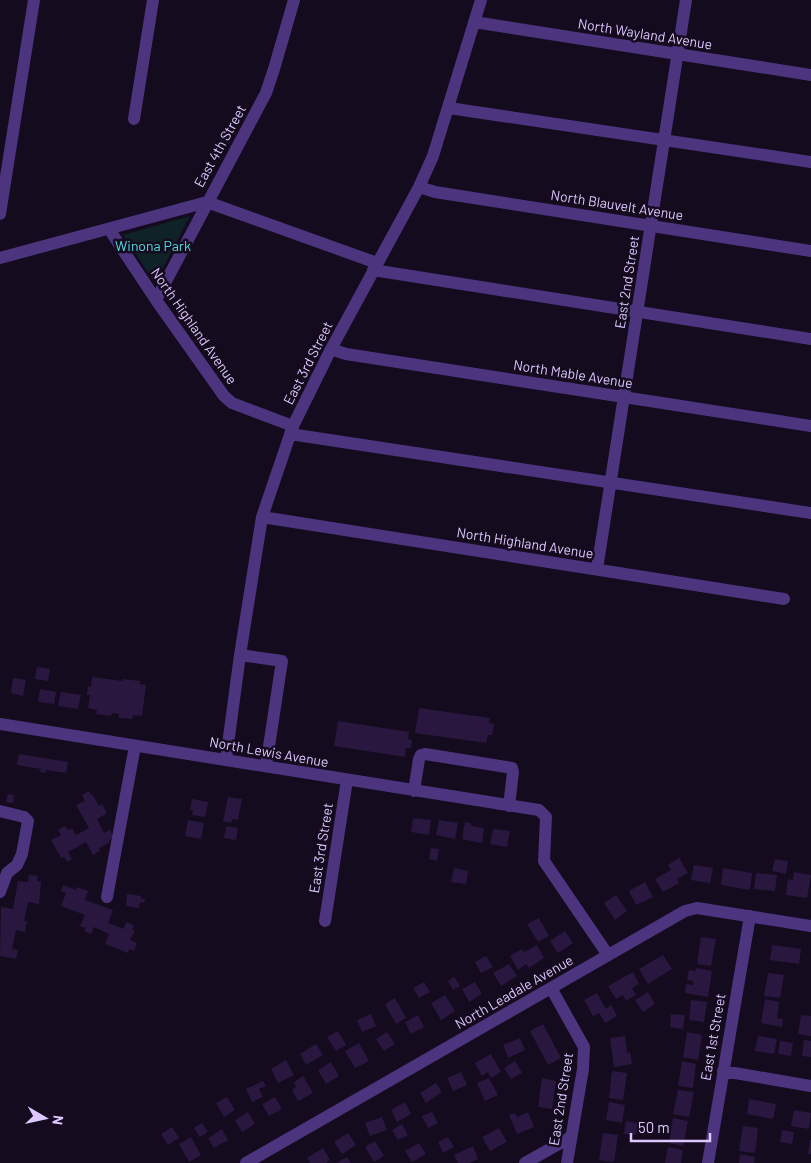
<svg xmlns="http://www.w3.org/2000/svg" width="811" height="1163" viewBox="0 0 811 1163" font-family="Barlow,sans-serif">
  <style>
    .green { fill: #0e2228 }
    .building { fill: #2a1740 }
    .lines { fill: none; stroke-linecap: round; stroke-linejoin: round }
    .minor { stroke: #4c347f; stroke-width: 12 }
    .labels { text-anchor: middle; stroke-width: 5; stroke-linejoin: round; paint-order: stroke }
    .street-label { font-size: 14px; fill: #dec8ff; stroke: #140b1e }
    .park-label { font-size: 14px; fill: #51dee2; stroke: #140b1e }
  </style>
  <rect width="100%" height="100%" fill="#140b1e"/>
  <path class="green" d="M190 216 155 283 123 235Z"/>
  <path class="building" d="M37 667 50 669 48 681 35 679Z
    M92 677 122 681 123 679 140 681V684L146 685 142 716 133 715 132 719 119 718V714L112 713 111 716 96 714 97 710 88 708 90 695H87L88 686 91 687Z
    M13 678 26 680 23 696 11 693Z
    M40 689 56 692 54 704 38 702Z
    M61 692 81 695 78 709 58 706Z
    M419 708 490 718 489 723 494 724 492 735H488L486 743 415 733Z
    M338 721 409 732 408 739 412 740 411 748H406L405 757 334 746Z
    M19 754 68 762 66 773 46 770 45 773 40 772 41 769 17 765Z
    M89 791 91 795 92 794 99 806 102 804 107 813 97 819 104 833 110 830 114 837 109 840 110 842 99 848 100 851 93 855 86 842 68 852 72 859 67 862 64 857 61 858 51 840 61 835 58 830 65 826 68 830 72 828 76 835 89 828 76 805 85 801 82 795Z
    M8 794 14 795 13 803 6 802Z
    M228 797 242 799 238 820 232 819 231 823 223 821Z
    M192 799 208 802 205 817 192 815 193 810H190Z
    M413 818 431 820 429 835 411 832Z
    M188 820 204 823 201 839 185 836Z
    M439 820 458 823 455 839 436 835Z
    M465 822 471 823V826L484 828 482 843 462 839Z
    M226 826 238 828 236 840 224 838Z
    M493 829 510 831 507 847 490 844Z
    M431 848 439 849 437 861 429 859Z
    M679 858 688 873 677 879 679 883 663 892 655 879 671 870 668 865Z
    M775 859 788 861 786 874 772 871Z
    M694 865 713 868 710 883 691 880Z
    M454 868 468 871 466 884 451 882Z
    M723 868 752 873 750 890 721 885Z
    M794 872 811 875 807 898 786 895 788 879 793 880Z
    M756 873 777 875 775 891 754 889Z
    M29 875 38 876 37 881 41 882 39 904 28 902 24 921H27L25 932 16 930 12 949 18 950 16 959 0 956 1 907 13 909 18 881 28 882Z
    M645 882 653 897 636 905 629 891Z
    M63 885 76 890 77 887 88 891 85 900 113 910 108 923 124 929 126 922 134 925 132 930H135L130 940 137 943 134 951 129 949 128 953 105 944 109 934 94 927 91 934 84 931 86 928 80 926 85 915 61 906 66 893 61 891Z
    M127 894 141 896V898L145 899 144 903 140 902 139 908 126 906Z
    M616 895 627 911 615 920 604 903Z
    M539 918 549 936 538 942 527 924Z
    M565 931 573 943 558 953 550 941Z
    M701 937 716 939 711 966 697 964Z
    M537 945 544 958 529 968 526 964 518 970 510 956 522 949 524 952Z
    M772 945 801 949 799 964 770 960Z
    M663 955 672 969 648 984 639 969Z
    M486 956 493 967 481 973 475 962Z
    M509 964 517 976 501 986 493 973Z
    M696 968 712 971 708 997 685 993 686 984 693 985V981L687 980 689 970 696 971Z
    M633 972 639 984 632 988 636 995 626 1001 623 995 616 999 608 986Z
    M768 973 784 975 780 998 764 996Z
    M454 977 460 986 453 990 448 981Z
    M424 982 430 992 419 998 413 988Z
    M475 982 482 994 469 1002 462 989Z
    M648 992 655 1004 643 1012 635 1000Z
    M597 993 606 1009 611 1005 617 1016 605 1023 599 1013 593 1016 584 1000Z
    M445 995 455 1011 441 1020 431 1003Z
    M395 998 406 1018 396 1024 385 1004Z
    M765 999 779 1002 777 1018 783 1019 782 1027 761 1023Z
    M691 1000 707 1002 704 1022 689 1020Z
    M371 1014 376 1026 362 1032 357 1020Z
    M671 1014 685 1015 683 1029 670 1027Z
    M418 1015 424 1027 411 1034 405 1022Z
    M801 1015 811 1016V1036L798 1034Z
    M543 1024 561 1058 548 1065 530 1031Z
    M338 1031 346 1045 336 1051 327 1037Z
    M387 1032 395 1044 384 1051 376 1039Z
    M687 1032 702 1035 698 1060 683 1057Z
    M625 1036 627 1053 630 1052 632 1064 614 1067 610 1038Z
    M758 1036 777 1039 774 1054 755 1051Z
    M520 1038 525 1050 508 1058 503 1045Z
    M804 1040 811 1041V1057L802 1056Z
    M780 1041 793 1043 791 1056 778 1054Z
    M359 1043 369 1061 355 1068 345 1051Z
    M316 1044 323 1055 306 1065 300 1054Z
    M491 1054 501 1072 491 1078 488 1072 482 1076 475 1063Z
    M286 1060 294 1075 278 1083 271 1069Z
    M515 1061 522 1073 511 1079 504 1068Z
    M682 1061 696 1064 693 1088 678 1086Z
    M331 1062 339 1076 326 1084 318 1070Z
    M612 1071 627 1073 623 1100 609 1098Z
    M461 1072 467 1085 453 1091 447 1078Z
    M303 1076 313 1093 298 1101 292 1090 296 1087 294 1082Z
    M489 1078 498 1095 485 1101 477 1083Z
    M542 1078 556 1081 552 1109 538 1107Z
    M263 1081 266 1086 259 1089 263 1097 252 1102 246 1089Z
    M436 1083 442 1092 426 1103 420 1093Z
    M678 1090 694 1092 689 1117 673 1114Z
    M227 1097 235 1110 224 1117 216 1103Z
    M275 1097 282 1109 269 1116 262 1104Z
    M749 1099 776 1104 773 1119 747 1114Z
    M405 1102 411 1114 397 1122 391 1110Z
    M609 1102 625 1105 622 1123 606 1120Z
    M794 1110 811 1113 809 1129 791 1126Z
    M248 1112 255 1124 242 1132 235 1120Z
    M432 1112 438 1123 428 1128 422 1116Z
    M528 1112 534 1127 517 1134 509 1115 515 1113 517 1117Z
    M382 1117 387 1130 370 1136 365 1123Z
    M673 1118 688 1121 683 1146 669 1143Z
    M626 1121 638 1123 636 1135 624 1134Z
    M202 1123 208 1132 200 1137 194 1128Z
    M402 1124 408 1135 398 1140 392 1130Z
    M743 1126 758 1128 755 1153 739 1151Z
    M172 1127 179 1138 168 1145 161 1134Z
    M499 1128 507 1142 490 1151 482 1137Z
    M222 1129 228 1140 214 1148 208 1138Z
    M782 1130 794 1132 792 1144 780 1142Z
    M348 1133 356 1145 342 1154 334 1142Z
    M603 1133 618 1135 614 1162 599 1160Z
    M191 1137 201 1155 189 1162 179 1144Z
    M448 1137 454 1147 443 1153 438 1142Z
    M810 1140H811V1154H808Z
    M375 1141 384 1156 374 1162 365 1147Z
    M419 1143 426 1154 412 1162 405 1151Z
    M473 1146 478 1159 469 1163H458L454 1155Z
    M668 1147 683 1150 681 1163H665Z
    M323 1148 330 1160 326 1163H310L307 1158Z
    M740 1154 755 1157 754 1163H739Z
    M347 1157 351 1163H338V1162Z"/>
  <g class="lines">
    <path class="minor" d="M474 22 811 75
      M449 108 811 162
      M134 119 153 0
      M419 187 435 192 811 251
      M0 214 34 0
      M109 229 156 300 224 396 232 403 293 426
      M0 258 207 202 377 263
      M373 270 811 339
      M156 300 266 93 274 69 294 0
      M331 349 346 354 811 426
      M290 434 811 513
      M262 517 784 599
      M597 569 686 0
      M240 655 282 661 266 766
      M0 724 539 810 546 817 544 861 608 955
      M226 759 240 655 262 517 293 426 331 349 419 187 433 156 481 0
      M414 791 419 759 421 755 425 754 512 768 513 772 509 806
      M0 811 24 817 28 821 22 854 17 865 7 873 0 892
      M107 897 135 746
      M325 921 347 780
      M551 988 584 1047 583 1069 567 1163
      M723 1071 811 1086
      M246 1163 685 911 697 908 811 926
      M525 1163 571 1137
      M708 1163 750 916"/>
  </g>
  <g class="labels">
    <g class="street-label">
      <text transform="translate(645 34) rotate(9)" y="5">North Wayland Avenue</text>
      <text transform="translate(220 146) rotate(-61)" y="5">East 4th Street</text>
      <text transform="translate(617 205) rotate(9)" y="5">North Blauvelt Avenue</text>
      <text transform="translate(627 282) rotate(-81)" y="5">East 2nd Street</text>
      <text transform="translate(194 326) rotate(55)" y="5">North Highland Avenue</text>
      <text transform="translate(308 363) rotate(-63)" y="5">East 3rd Street</text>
      <text transform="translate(573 374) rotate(9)" y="5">North Mable Avenue</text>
      <text transform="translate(525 543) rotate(9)" y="5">North Highland Avenue</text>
      <text transform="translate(269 752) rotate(10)" y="5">North Lewis Avenue</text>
      <text transform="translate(321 848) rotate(-81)" y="5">East 3rd Street</text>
      <text transform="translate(514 992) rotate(-30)" y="5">North Leadale Avenue</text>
      <text transform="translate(713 1037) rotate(-80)" y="5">East 1st Street</text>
      <text transform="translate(561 1099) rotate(-81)" y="5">East 2nd Street</text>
    </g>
    <g class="park-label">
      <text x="153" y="251">Winona Park</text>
    </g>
  </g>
  <g transform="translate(45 1118) rotate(99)" stroke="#140b1e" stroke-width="4" paint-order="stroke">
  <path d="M0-4L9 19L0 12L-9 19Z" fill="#dec8ff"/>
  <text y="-8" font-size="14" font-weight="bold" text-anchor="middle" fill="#dec8ff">N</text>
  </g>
  <path d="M631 1133v8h79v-8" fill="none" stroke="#dec8ff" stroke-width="2.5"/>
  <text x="638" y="1133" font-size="15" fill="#dec8ff" stroke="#140b1e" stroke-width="4" paint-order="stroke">50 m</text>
</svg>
